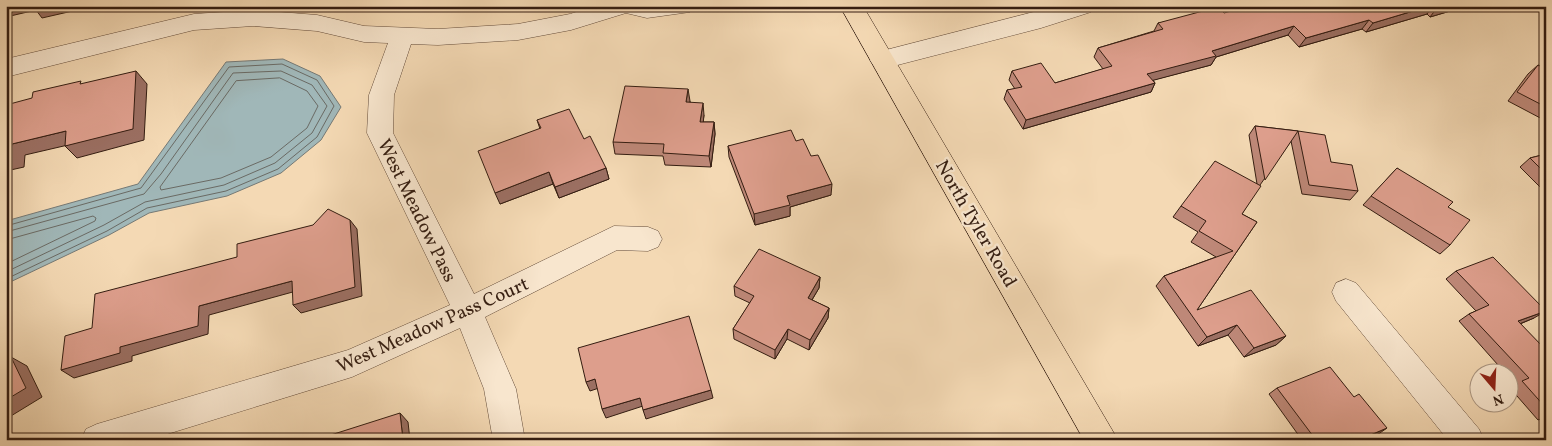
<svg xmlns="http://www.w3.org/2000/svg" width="1552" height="446" viewBox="0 0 1552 446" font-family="Vollkorn,serif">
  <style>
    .water { fill: #a0b7b8; stroke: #757975 }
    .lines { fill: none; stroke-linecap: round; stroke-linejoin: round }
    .shore { stroke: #6a6a64; stroke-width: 1 }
    .minor-casing { stroke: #644c3a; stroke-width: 1 }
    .major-casing { stroke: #341d11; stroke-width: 1 }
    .minor { fill: #f8e6ce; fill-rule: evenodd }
    .major { fill: #f4d9b4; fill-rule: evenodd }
    .wall { fill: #be8878; stroke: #341d11 }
    .shaded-wall { fill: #9b6f62; stroke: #341d11 }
    .building { fill: #dd9e8c; stroke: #341d11 }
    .labels { text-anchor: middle; stroke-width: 4.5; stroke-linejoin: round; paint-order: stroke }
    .street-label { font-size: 19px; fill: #341d11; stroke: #f8e6ce }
  </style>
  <rect width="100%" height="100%" fill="#f4d9b4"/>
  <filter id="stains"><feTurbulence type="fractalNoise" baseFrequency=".004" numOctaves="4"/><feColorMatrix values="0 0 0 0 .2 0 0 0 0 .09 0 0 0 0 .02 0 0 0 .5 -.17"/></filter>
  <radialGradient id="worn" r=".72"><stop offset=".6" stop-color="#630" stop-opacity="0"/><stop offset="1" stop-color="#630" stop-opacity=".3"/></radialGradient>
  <path class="water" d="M283 59 320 76 341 107 321 140 281 173 227 196 149 213 109 235 6 284V221L138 184 226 62Z"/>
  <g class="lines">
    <path class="shore" d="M280 78 307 91 318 106 307 128 271 157 221 178 161 190 160 187 236 81Z
      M6 226 141 188 229 67 282 64 317 80 334 106 317 137 278 169 226 191 147 208 107 231 6 279
      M6 232 144 194 161 174 233 73 281 71 312 85 327 106 312 133 275 163 224 185 145 202 104 225 6 272
      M6 240 93 216 96 218 95 221 6 264"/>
    <g class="minor-casing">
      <path id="minor" d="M595 6H693L690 12 647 18 626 13 571 30 518 40 438 45 411 44 394 95 393 133 474 294 614 226 648 227 658 231 662 239 658 247 648 251 617 250 485 317 516 389 525 440H493L484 389 460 328 352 377 148 440H81L86 429 97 424 348 350 450 305 367 133 369 95 388 43 364 42 317 31 253 26 194 30 6 77V59L194 14 253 10 317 15 364 26 438 29 518 24 570 14Z
        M1057 6H1094L1091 12 1041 28 882 69 874 66 870 60 874 54 882 51Z
        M1346 279 1356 283 1479 429 1484 440H1448L1336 301 1332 292 1336 283Z"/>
    </g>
    <g class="major-casing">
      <path id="major" d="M840 6H863L1118 440H1084Z"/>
    </g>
    <use href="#minor" class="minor"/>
    <use href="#major" class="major"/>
  </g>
  <path class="wall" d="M1265 6H1467L1430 17 1427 14 1366 32 1362 29 1299 47 1288 35 1216 57 1211 65 1153 80 1155 83 1151 92 1023 129 1004 99 1007 90 1015 89 1009 80 1012 71 1055 83 1103 69 1094 57 1098 48 1154 31 1158 23 1255 9Z
    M1538 65 1546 69V121L1508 101 1528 74Z
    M690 101V102L704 115 703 122H714L715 134 711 167 665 165 663 156 615 154 613 142Z
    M537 120 584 139 606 168 609 179 559 198 553 184 500 204 540 129Z
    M1255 126 1298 131 1331 162 1358 191 1350 200 1302 194 1291 141 1260 185 1242 214 1257 222 1197 310 1286 336 1276 345 1244 357 1228 335 1198 346 1156 286 1164 276 1216 257 1191 242 1198 232 1173 217 1181 206 1257 184 1249 135Z
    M796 141 811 156 831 195 790 207V216L755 225 729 157 728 146Z
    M1546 154V193L1520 167 1530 158Z
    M1397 168 1448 207 1450 245 1440 254 1363 205Z
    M1456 271 1534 318 1520 324 1546 350V417L1538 420 1510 388 1516 384 1510 377V374H1506L1459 321 1469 314 1476 311 1446 279Z
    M820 277 819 288 812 300 829 308 828 318 809 350 787 339 775 359 734 339 733 329 750 303 735 296 734 286Z
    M1277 388 1377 435 1364 440H1302L1269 394Z"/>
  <path class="shaded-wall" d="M6 6H90V7L42 18 36 10 6 17Z
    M1430 6H1433L1427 14 1366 32 1373 23Z
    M1443 6H1467L1430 17 1437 8Z
    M1369 20 1362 29 1299 47 1306 38Z
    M1294 26 1288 35 1216 57 1211 65 1143 83 1147 74 1212 51Z
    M136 71 147 84 144 140 77 158 65 146 68 145 25 155 24 167 6 171V156L12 144 66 131Z
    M1155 83 1151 92 1023 129 1026 120Z
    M688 89 690 101 687 114 686 102Z
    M703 103 704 115 702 134 700 122Z
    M714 122 715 134 711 167 709 156Z
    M606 168 609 179 559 198 555 187Z
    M549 172 553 184 500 204 495 193Z
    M832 184 831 195 790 207V216L755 225 754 214 787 196Z
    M350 220 357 229 362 296 301 313 293 305Z
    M820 277 819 288 807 308 808 298Z
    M292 281 300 290 209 315 208 334 132 356V361L74 378 61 370 120 347 199 306Z
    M829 308 828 318 809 350 810 340Z
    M1546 311 1534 318 1507 329 1518 321Z
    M1237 325 1228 335 1198 346 1207 337Z
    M788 329 787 339 775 359V350Z
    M1286 336 1276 345 1244 357 1254 348Z
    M6 347 11 357 27 366 42 397 6 419Z
    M595 379 599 388 590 391 586 382Z
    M711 390 713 398 646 419 643 410Z
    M640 398 643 406 606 418 602 409Z
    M400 413 408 422 410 440H403Z
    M1387 428 1377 435 1364 440H1360Z"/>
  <path class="building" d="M1248 6H1253L1255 9 1265 6H1430L1373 23 1369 20 1306 38 1294 26 1212 51 1216 56 1147 74 1155 83 1026 120 1007 90 1022 87 1012 71 1041 63 1055 83 1112 66 1098 48 1163 29 1158 23 1218 7 1224 13Z
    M1538 65 1546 69V107L1517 92Z
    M136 71 133 129 65 146 66 131 12 144 10 155 6 156V105L32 98 33 92 81 81 80 84Z
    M625 86 688 89 686 102 703 103 700 122H714L709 156 663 153 664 144 613 142Z
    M569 109 584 139 590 136 606 168 555 187 549 172 495 193 478 151 541 128 537 120Z
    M1255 126 1298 131 1265 180Z
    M791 130 796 141 803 139 811 156 818 155 832 184 787 196 790 205 754 214 728 146Z
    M1298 131 1325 135 1331 162 1352 165 1358 191 1309 185Z
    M1546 154V174L1530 158Z
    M1215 161 1261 186 1242 214 1257 222 1197 310 1251 290 1286 336 1254 348 1237 325 1207 337 1164 276 1233 251 1199 231 1206 221 1181 206Z
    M1397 168 1453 202 1448 207 1470 220 1450 245 1371 196Z
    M328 209 350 220 355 287 293 305 292 281 199 306 198 326 120 347V353L61 370 65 336 92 328 95 294 237 257V244L313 225Z
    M759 249 820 277 808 298 829 308 810 340 788 329 775 350 733 329 754 296 734 286Z
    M1493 257 1546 311 1518 321 1546 350V408L1522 381 1529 378 1469 314 1489 305 1456 271Z
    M689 316 711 390 643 410 640 398 602 409 595 379 586 382 578 348Z
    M11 357 26 388 6 400V360Z
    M1330 367 1354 397 1359 394 1387 428 1361 439 1362 440H1316L1277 388Z
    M400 413 403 440H315Z"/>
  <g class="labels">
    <g class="street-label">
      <text transform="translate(418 210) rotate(64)" y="7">West Meadow Pass</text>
      <text transform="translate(977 223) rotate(60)" y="7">North Tyler Road</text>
      <text transform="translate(432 324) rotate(-24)" y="7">West Meadow Pass Court</text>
    </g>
  </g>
  <rect width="1552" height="446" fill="none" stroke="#f4d9b4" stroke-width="25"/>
  <rect x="8" y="8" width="1537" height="431" fill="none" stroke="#341d11" stroke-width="2.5"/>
  <rect x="12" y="12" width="1527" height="421" fill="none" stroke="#341d11"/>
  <g transform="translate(1494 388) rotate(161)"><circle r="24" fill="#f8e6ce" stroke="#aa9682"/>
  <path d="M0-4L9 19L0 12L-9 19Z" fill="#8f2418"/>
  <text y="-8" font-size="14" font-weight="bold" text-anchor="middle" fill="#341d11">N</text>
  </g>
  <rect width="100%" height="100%" filter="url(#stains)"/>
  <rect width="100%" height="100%" fill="url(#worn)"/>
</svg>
